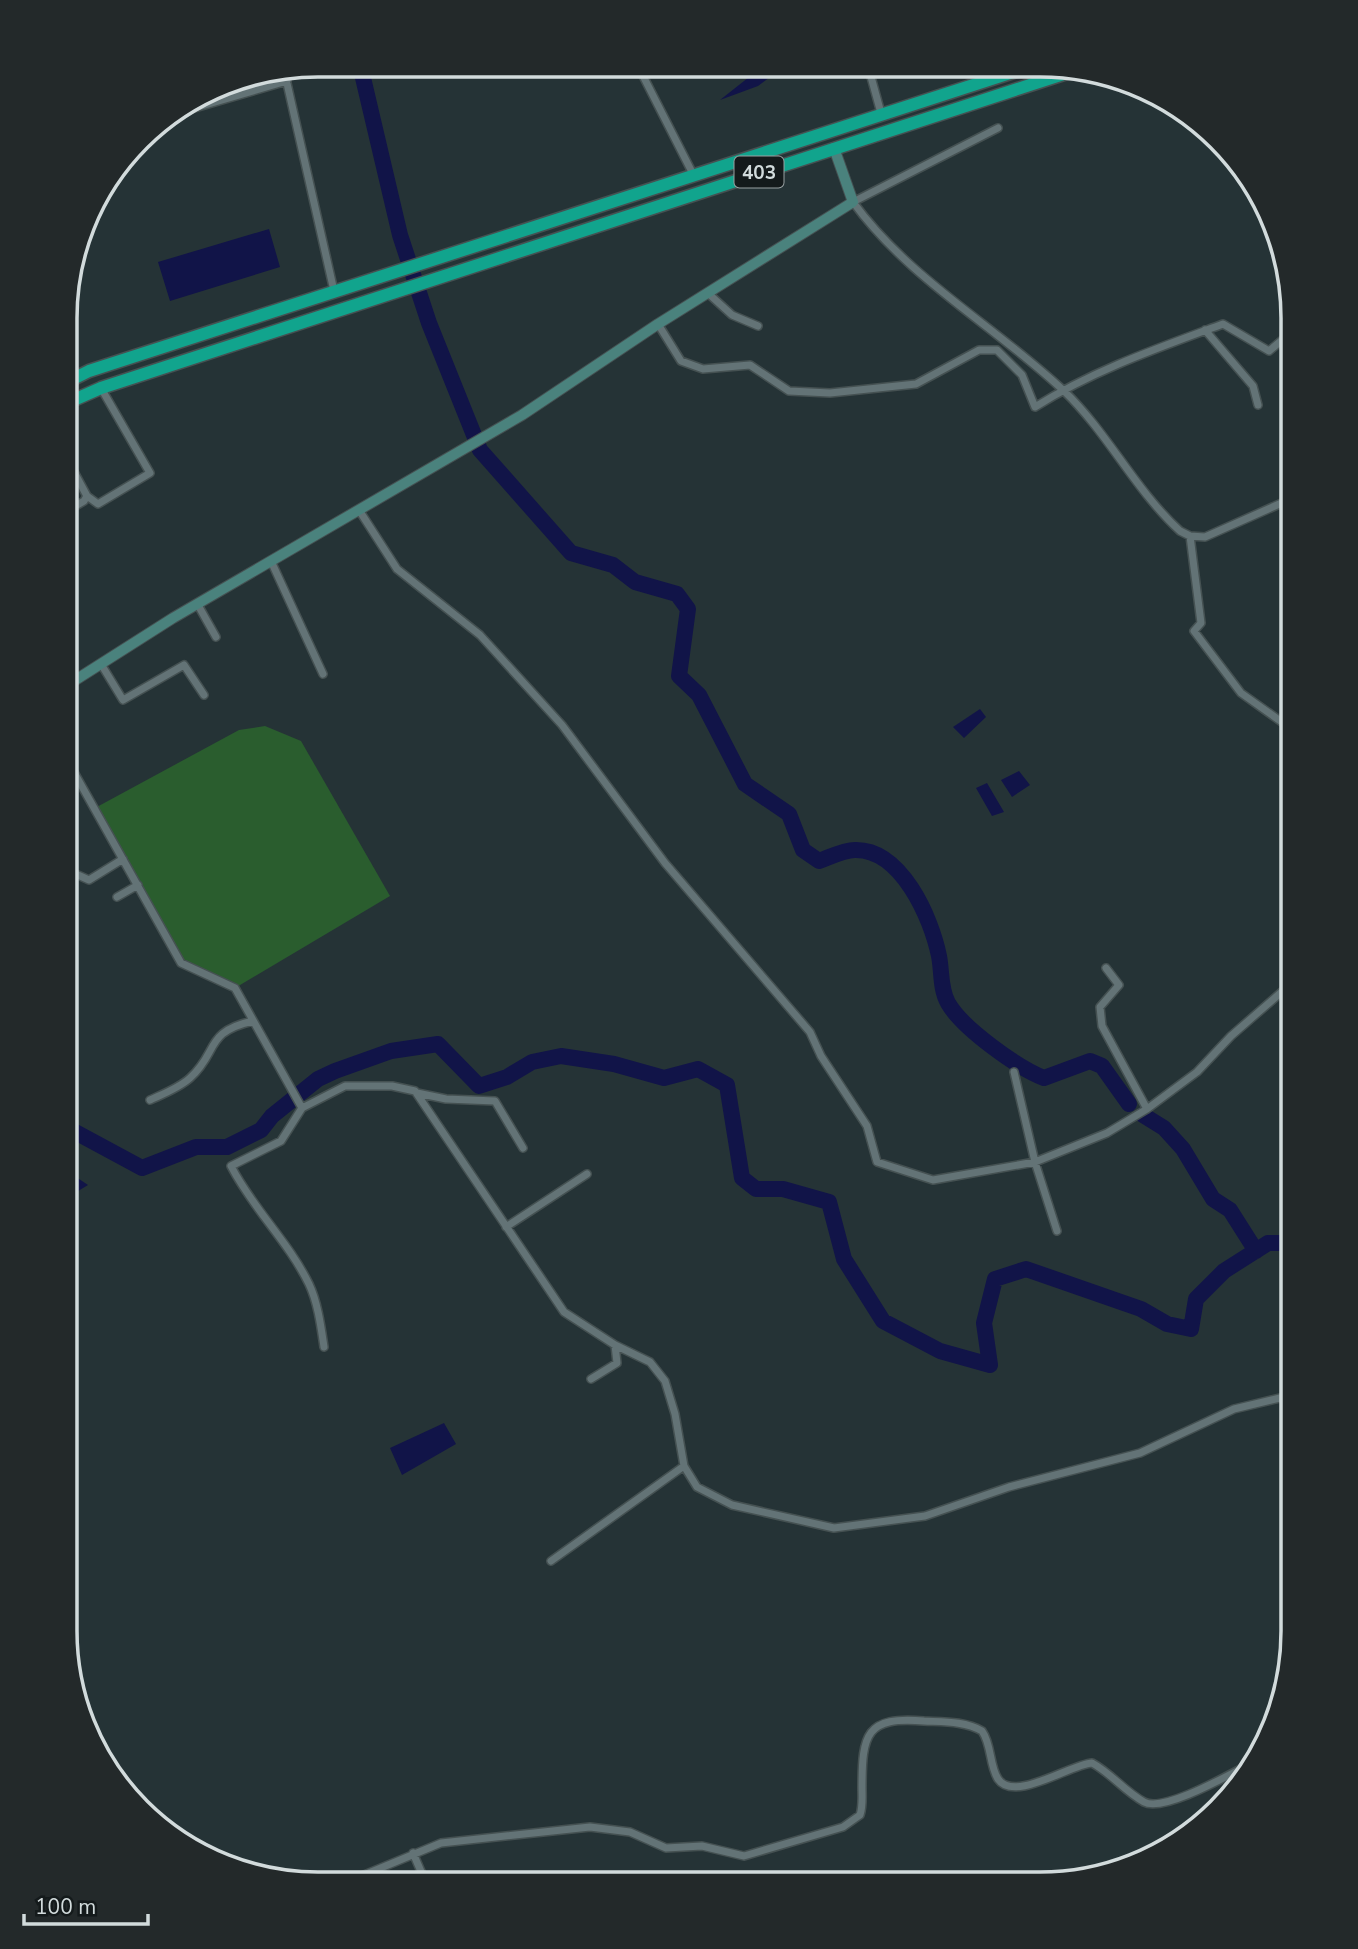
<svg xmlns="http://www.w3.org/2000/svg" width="1358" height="1949" viewBox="0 0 1358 1949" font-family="'Nunito Sans',sans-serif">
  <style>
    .green { fill: #2a5d2e }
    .water { fill: #111448 }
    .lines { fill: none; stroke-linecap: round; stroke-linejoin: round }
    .river { stroke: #111448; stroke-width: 16 }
    .street-casing { stroke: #455152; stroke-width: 10 }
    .secondary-casing { stroke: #455152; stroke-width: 12 }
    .highway-casing { stroke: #455152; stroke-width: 15 }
    .street { stroke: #637376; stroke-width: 7 }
    .secondary { stroke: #4a827d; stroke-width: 10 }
    .highway { stroke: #11a48d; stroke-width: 12 }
    .labels { text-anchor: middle; stroke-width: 6; stroke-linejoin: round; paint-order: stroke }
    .shield { fill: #141a1b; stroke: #99a1a2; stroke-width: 2 }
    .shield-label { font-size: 19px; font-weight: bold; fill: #d2dbdc }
    .rim { fill: none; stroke: #d2dbdc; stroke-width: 3.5 }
  </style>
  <rect width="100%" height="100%" fill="#253336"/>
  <path class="green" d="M265 726 301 741 390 896 235 988 181 963 95 808 239 730Z"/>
  <path class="water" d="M763 66H785L758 86 720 100Z
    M269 229 280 267 170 301 158 262Z
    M980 709 986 717 964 738 953 727Z
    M1019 771 1030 785 1012 797 1001 780Z
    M987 783 1004 812 992 816 976 788Z
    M76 1177 88 1185 65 1199V1183Z
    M444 1423 456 1444 402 1475 390 1448Z"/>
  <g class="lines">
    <path class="river" d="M360 65 400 235 429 323 480 450 571 553 613 565 635 582 677 594 688 609 679 676 699 695 745 784 789 814 803 850 819 861C830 857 844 850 855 850 901 849 931 917 939 956 942 971 940 989 948 1003 962 1028 1018 1068 1044 1078L1090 1061 1102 1066 1129 1104
      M1143 1115 1164 1128 1183 1149 1213 1199 1230 1210 1256 1251
      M66 1127 142 1168 196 1147H227L261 1130 272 1116 318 1079 335 1071 391 1051 438 1044 479 1086 507 1077 532 1062 561 1056 614 1064 664 1078 698 1069 727 1085 742 1178 756 1189H783L829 1202 844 1259 883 1321 940 1351 990 1365 984 1323 995 1279 1026 1269 1141 1309 1167 1324 1191 1329 1196 1299 1224 1271 1268 1243H1293"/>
    <g class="street-casing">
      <path id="street" d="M638 66 693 174
        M868 66 881 113
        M284 70 334 291
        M174 114 287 81
        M998 128 853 202C909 279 995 326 1064 391 1108 433 1135 490 1180 531L1190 536 1205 537 1293 498
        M710 295 732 315 758 326
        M658 324 681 361 703 369 750 365 789 391 830 393 916 384 979 350H997L1022 375 1035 407C1094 370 1158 348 1223 324L1269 351 1293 331
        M1205 330 1253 386 1258 405
        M87 496 98 504 150 473 101 388
        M359 510 397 569 480 635 562 725 665 863 810 1032 821 1056 867 1126 877 1162 933 1180 1035 1162 1107 1133 1147 1109 1197 1072 1231 1036 1293 982
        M67 511 84 501 87 496 67 459
        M1190 536 1201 623 1194 631 1241 693 1293 730
        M271 561 323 674
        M198 605 216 637
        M101 664 123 700 184 665 204 695
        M66 758 181 963 235 988 302 1108 281 1141 231 1166C253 1209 288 1241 309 1284 318 1303 321 1327 324 1347
        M66 873 69 871 89 880 123 859
        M117 897 138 885
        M1106 968 1119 985 1100 1007 1102 1026 1147 1109
        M1014 1072 1035 1162 1057 1231
        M417 1093 446 1099 495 1101 523 1148
        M150 1100C163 1094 179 1088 190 1078 219 1052 204 1032 253 1021
        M302 1108 345 1086H392L415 1091 564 1312 615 1345 617 1363 591 1379
        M506 1227 587 1174
        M615 1345 650 1362 665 1381 675 1414 684 1466 697 1487 732 1505 834 1528 925 1516 1009 1487 1140 1453 1234 1409 1284 1397 1293 1404
        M551 1561 684 1466
        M413 1853 426 1883
        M347 1882 441 1843 590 1827 630 1832 666 1848 702 1846 744 1856 843 1827 860 1815C863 1806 862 1797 862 1788 862 1734 866 1716 924 1721 943 1722 965 1721 982 1731 992 1745 989 1765 998 1779 1014 1803 1071 1764 1092 1763 1111 1773 1124 1791 1144 1802 1164 1813 1232 1773 1254 1762"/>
    </g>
    <g class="secondary-casing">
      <path id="secondary" d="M66 686 173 618 522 415 658 324 853 202 834 148"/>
    </g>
    <g class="highway-casing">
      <path id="highway" d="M67 382 89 371 1029 67
        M67 403 101 388 1079 69"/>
    </g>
    <use href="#street" class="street"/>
    <use href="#secondary" class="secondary"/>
    <use href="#highway" class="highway"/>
  </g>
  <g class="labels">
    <rect class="shield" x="734.5" y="156.5" width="49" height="31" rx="5"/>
    <g class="shield-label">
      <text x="759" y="179">403</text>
    </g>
  </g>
  <path d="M0 0H1358V1949H0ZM318 77H1040A241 241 0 0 1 1281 318V1631A241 241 0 0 1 1040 1872H318A241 241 0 0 1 77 1631V318A241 241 0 0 1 318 77Z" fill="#23292a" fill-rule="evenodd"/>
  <path class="rim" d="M318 77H1040A241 241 0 0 1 1281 318V1631A241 241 0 0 1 1040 1872H318A241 241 0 0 1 77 1631V318A241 241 0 0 1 318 77Z"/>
  <path d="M24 1914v10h124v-10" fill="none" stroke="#d2dbdc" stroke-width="3.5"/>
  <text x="35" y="1914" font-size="21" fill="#d2dbdc" stroke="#141a1b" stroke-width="5" paint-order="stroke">100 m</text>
</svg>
